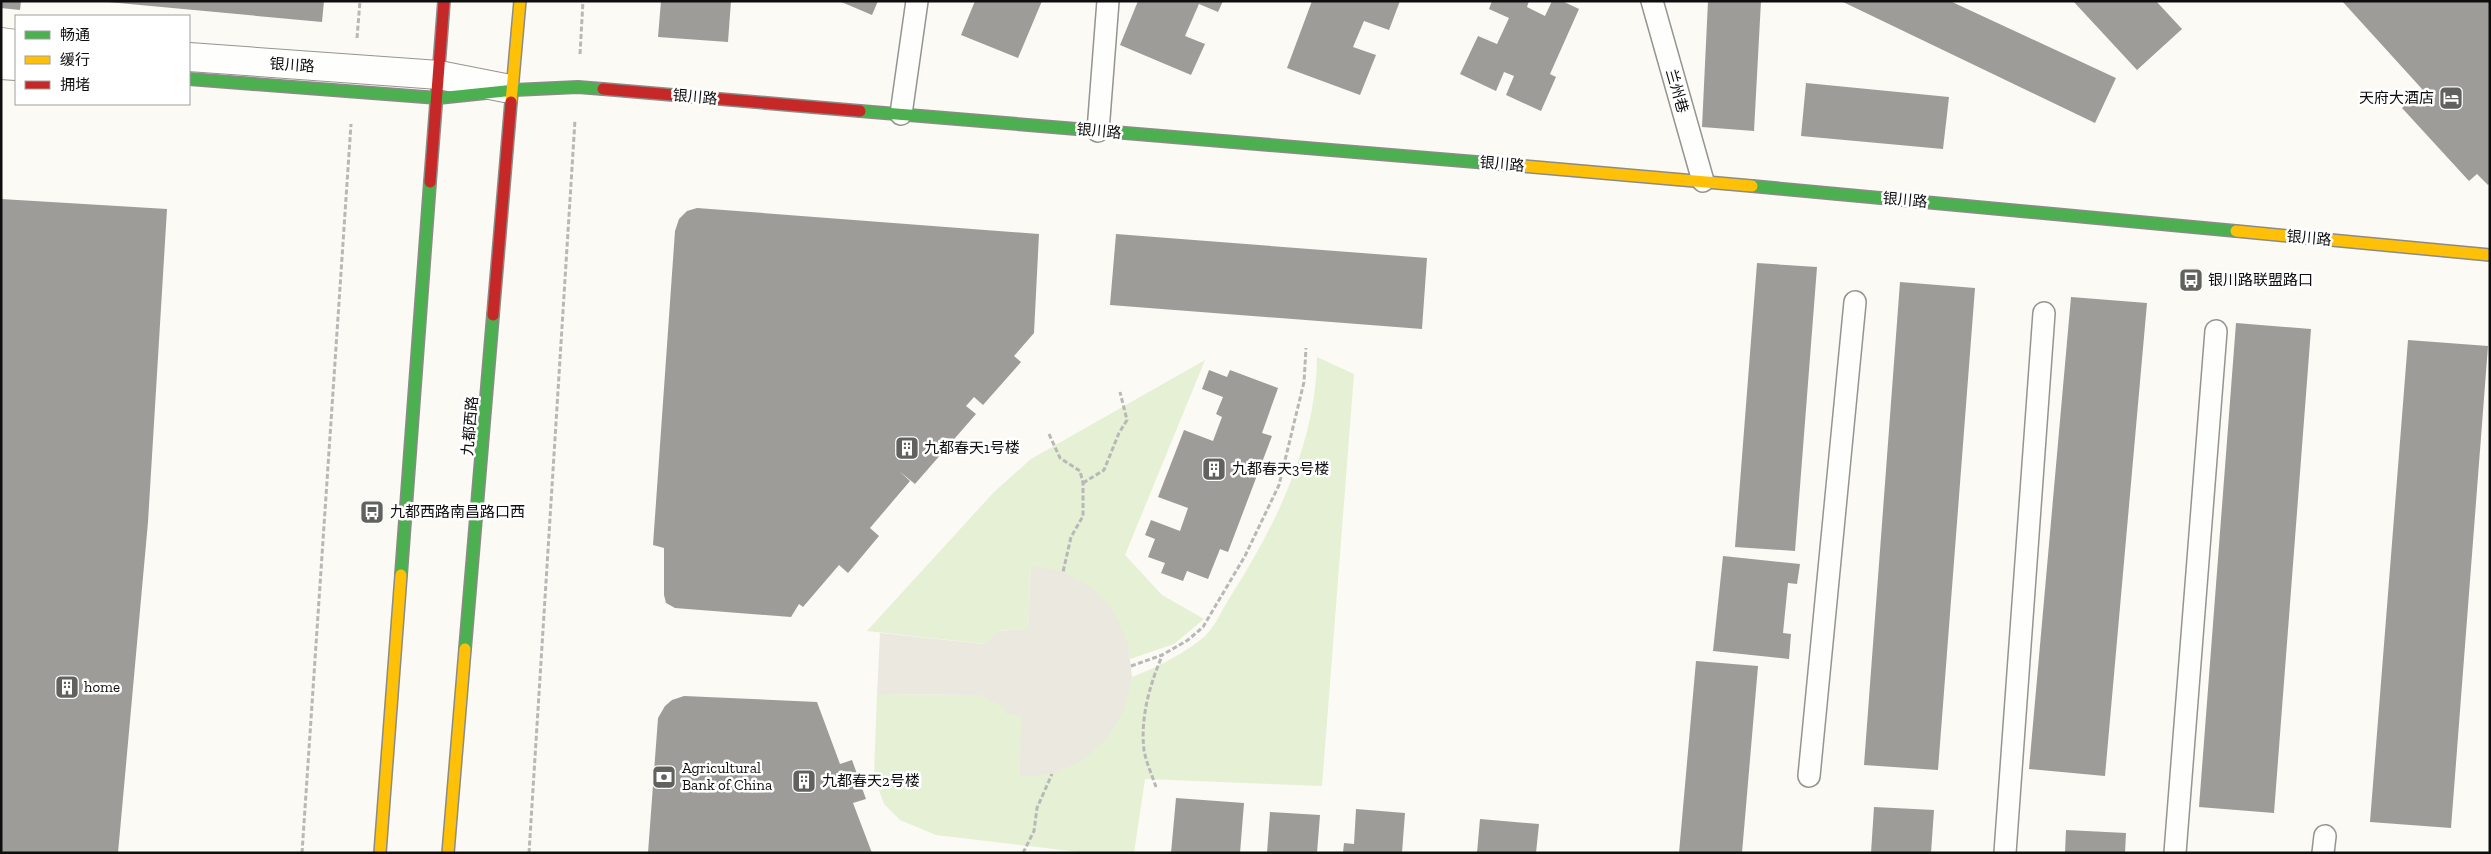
<svg xmlns="http://www.w3.org/2000/svg" width="2491" height="854" viewBox="0 0 2491 854" font-family="'Zilla Slab','Noto Sans SC',serif">
  <style>
    .green { fill: #e5f0d5 }
    .plaza { fill: #ebe8df }
    .building { fill: #9e9c99 }
    .lines { fill: none; stroke-linecap: round; stroke-linejoin: round }
    .lane-casing { stroke: #959492; stroke-width: 24 }
    .street-casing { stroke: #959492; stroke-width: 30 }
    .fast-casing { stroke: #8b8b88; stroke-width: 14 }
    .slow-casing { stroke: #8b8b88; stroke-width: 14 }
    .jam-casing { stroke: #8b8b88; stroke-width: 14 }
    .path { stroke: #b8b8b7; stroke-width: 3; stroke-dasharray: 5 2.5; stroke-linecap: butt }
    .lane { stroke: #fefefd; stroke-width: 21 }
    .street { stroke: #fefefd; stroke-width: 28 }
    .fast { stroke: #4caf50; stroke-width: 11 }
    .slow { stroke: #ffc107; stroke-width: 11 }
    .jam { stroke: #c62828; stroke-width: 11 }
    .labels { text-anchor: middle; stroke-width: 5; stroke-linejoin: round; paint-order: stroke }
    .street-label { font-size: 15px; fill: #0e0e0e; stroke: #fff }
    .poi-label { font-size: 15px; fill: #0e0e0e; stroke: #fff; text-anchor: start }
  </style>
  <rect width="100%" height="100%" fill="#fbfaf4"/>
  <path class="green" d="M1317 357 1354 374 1322 786 1145 779 1134 853H1087L936 835 900 820 884 804 874 776 877 694 979 695 1023 714 1019 777 1124 709 1132 677C1154 669 1187 652 1205 636 1216 626 1223 607 1232 594 1277 523 1316 443 1317 357Z
    M1205 360 1125 555 1162 595 1204 619 1174 644 1130 659 1128 644 1031 565 1028 629 999 631 986 644 867 631 994 492 1031 459Z"/>
  <path class="plaza" d="M1031 565 1063 572 1093 588 1115 613 1128 644 1132 677 1125 709 1107 738 1083 760 1052 774 1019 777 1022 715 1006 714 1004 707 979 695 877 694 880 633 985 644 999 631 1028 629Z"/>
  <path class="building" d="M1 1H21L20 10 1 8Z
    M97 1H324L322 22Z
    M661 1H731L728 42 658 37Z
    M839 1H878L872 15Z
    M975 1H1042L1018 58 961 35Z
    M1138 1H1223L1218 12 1199 4 1185 36 1205 44 1191 75 1120 45Z
    M1312 1H1400L1389 30 1364 21 1353 47 1376 55 1360 95 1287 68Z
    M1492 1H1529L1527 7 1545 16 1552 1H1562L1579 9 1550 74 1556 77 1541 111 1506 95 1514 76 1504 72 1496 91 1460 74 1478 36 1497 44 1509 18 1489 9Z
    M1708 1H1761L1754 131 1702 127Z
    M1841 1H1950L2116 78 2095 123Z
    M2073 1H2156L2182 29 2137 70Z
    M2342 1H2490V183L2488 185 2477 174 2469 181 2402 108 2422 89Z
    M1806 83 1949 97 1943 149 1801 136Z
    M1 199 167 209 148 522 118 853H1Z
    M697 208 1039 234 1034 333 1014 356 1021 362 983 405 974 397 966 406 976 414 915 484 899 471 910 481 870 528 879 536 848 573 839 565 803 607 799 604 791 617 675 608 666 603 664 595V548L653 545 675 231 679 219 687 211Z
    M1116 234 1427 258 1422 329 1110 305Z
    M1757 263 1817 267 1795 551 1735 547Z
    M1900 282 1975 288 1938 770 1864 765Z
    M2071 297 2147 303 2105 776 2029 769Z
    M2236 323 2311 329 2274 813 2199 807Z
    M2408 340 2488 346 2451 828 2370 822Z
    M1209 370 1227 377 1230 370 1278 388 1262 433 1272 436 1228 552 1220 549 1208 579 1187 571 1183 581 1161 573 1165 563 1148 557 1155 539 1145 535 1151 520 1180 531 1188 508 1158 497 1184 430 1213 441 1222 417 1216 414 1223 397 1202 389Z
    M1723 556 1800 564 1797 584 1788 583 1783 633 1791 634 1789 659 1713 651Z
    M1696 661 1758 666 1742 853H1679Z
    M684 696 817 702 840 764 852 760 866 799 853 803 872 853H648L658 718 665 706 672 700Z
    M1176 798 1244 803 1240 853H1171Z
    M1874 807 1934 810 1931 853H1871Z
    M1356 809 1405 813 1402 853H1343L1344 843 1354 844Z
    M1270 812 1320 815 1317 853H1267Z
    M1480 819 1539 824 1536 853H1477Z
    M2066 830 2126 833 2125 853H2065Z"/>
  <g class="lines">
    <g class="lane-casing">
      <path id="lane" d="M1652 1 1703 181
        M901 114 917 1
        M1098 131 1108 1
        M1809 776 1855 302
        M2005 853 2044 313
        M2175 853 2216 331
        M2323 853 2325 836"/>
    </g>
    <g class="street-casing">
      <path id="street" d="M1 42 16 44
        M189 57 439 75 505 88
        M1 65 16 66"/>
    </g>
    <g class="fast-casing">
      <path id="fast" d="M189 79 438 98 514 90 578 87 603 89
        M860 111 1488 163
        M1752 186 2236 231
        M401 575 430 182
        M465 649 493 315"/>
    </g>
    <g class="slow-casing">
      <path id="slow" d="M511 102 520 1
        M1488 163 1752 186
        M2236 231 2490 255
        M380 853 401 575
        M448 853 465 649"/>
    </g>
    <g class="jam-casing">
      <path id="jam" d="M603 89 860 111
        M430 182 444 1
        M493 315 511 102"/>
    </g>
    <path class="path" d="M357 38 360 1
      M580 54 583 1
      M1049 434 1060 458 1080 471 1083 483V516L1071 537 1063 572
      M1083 483 1104 470 1119 433 1127 420 1120 392
      M1131 666 1162 655 1188 640 1203 627 1245 556 1279 485 1304 382 1306 348
      M1156 787C1152 775 1146 762 1144 750 1140 718 1150 684 1162 656
      M302 853 351 124
      M529 853 575 120
      M1023 853 1034 831 1037 808 1052 774"/>
    <use href="#lane" class="lane"/>
    <use href="#street" class="street"/>
    <use href="#fast" class="fast"/>
    <use href="#slow" class="slow"/>
    <use href="#jam" class="jam"/>
  </g>
  <defs>
    <g id="hotel-square" transform="scale(1.25)"><rect x="-9" y="-9" width="18" height="18" rx="4" fill="#61615e" stroke="#fff"/><path d="M-6-4.5h1.5V1H6V5H4.5V3h-9V5H-6ZM-4 0a1.8 1.8 0 1 1 3.6 0ZM.5 0V-2.5h3Q6-2.5 6 0Z" fill="#fff"/></g>
    <g id="bus-square" transform="scale(1.25)"><rect x="-9" y="-9" width="18" height="18" rx="4" fill="#61615e" stroke="#fff"/><path d="M-5-6H5V4H4V6H2V4H-2V6H-4V4H-5ZM-3.5-4V0h7V-4ZM-3.5 1.2v1.5H-2V1.2ZM2 1.2v1.5H3.5V1.2Z" fill="#fff"/></g>
    <g id="building-square" transform="scale(1.25)"><rect x="-9" y="-9" width="18" height="18" rx="4" fill="#61615e" stroke="#fff"/><path d="M-4-6H4V6H1V3H-1V6H-4ZM-2.5-4.3h1.7v1.8h-1.7ZM.8-4.3h1.7v1.8H.8ZM-2.5-1h1.7V.8h-1.7ZM.8-1h1.7V.8H.8Z" fill="#fff"/></g>
    <g id="bank-square" transform="scale(1.25)"><rect x="-9" y="-9" width="18" height="18" rx="4" fill="#61615e" stroke="#fff"/><path d="M-6-4H6V4H-6ZM0-2.3a2.3 2.3 0 1 0 0 4.6a2.3 2.3 0 1 0 0-4.6Z" fill="#fff"/></g>
  </defs>
  <g fill-rule="evenodd">
    <use href="#hotel-square" x="2451" y="98"/>
    <use href="#bus-square" x="2191" y="280"/>
    <use href="#building-square" x="907" y="448"/>
    <use href="#building-square" x="1214" y="469"/>
    <use href="#bus-square" x="372" y="512"/>
    <use href="#building-square" x="67" y="687"/>
    <use href="#bank-square" x="664" y="777"/>
    <use href="#building-square" x="804" y="781"/>
  </g>
  <g class="labels">
    <g class="street-label">
      <text transform="translate(292 65) rotate(4)" y="5">银川路</text>
      <text transform="translate(1677 91) rotate(74)" y="5">兰州巷</text>
      <text transform="translate(695 97) rotate(5)" y="5">银川路</text>
      <text transform="translate(1099 131) rotate(5)" y="5">银川路</text>
      <text transform="translate(1502 164) rotate(5)" y="5">银川路</text>
      <text transform="translate(1905 200) rotate(5)" y="5">银川路</text>
      <text transform="translate(2309 238) rotate(5)" y="5">银川路</text>
      <text transform="translate(470 426) rotate(-85)" y="5">九都西路</text>
    </g>
    <g class="poi-label">
      <text x="2434" y="103" text-anchor="end">天府大酒店</text>
      <text x="2208" y="285">银川路联盟路口</text>
      <text x="924" y="453">九都春天1号楼</text>
      <text x="1232" y="474">九都春天3号楼</text>
      <text x="390" y="517">九都西路南昌路口西</text>
      <text x="84" y="692">home</text>
      <text x="682" y="773">Agricultural<tspan x="682" dy="17">Bank of China</tspan></text>
      <text x="822" y="786">九都春天2号楼</text>
    </g>
  </g>
  <rect width="2491" height="854" fill="none" stroke="#0e0e0e" stroke-width="5"/>
  <rect x="15" y="15" width="175" height="90" fill="#ffffff" stroke="#9f9f9f"/>
  <rect x="25" y="31" width="25" height="8" fill="#4caf50" stroke="#9f9f9f"/>
  <text x="60" y="40" font-size="15" fill="#0e0e0e">畅通</text>
  <rect x="25" y="56" width="25" height="8" fill="#ffc107" stroke="#9f9f9f"/>
  <text x="60" y="65" font-size="15" fill="#0e0e0e">缓行</text>
  <rect x="25" y="81" width="25" height="8" fill="#c62828" stroke="#9f9f9f"/>
  <text x="60" y="90" font-size="15" fill="#0e0e0e">拥堵</text>
</svg>
